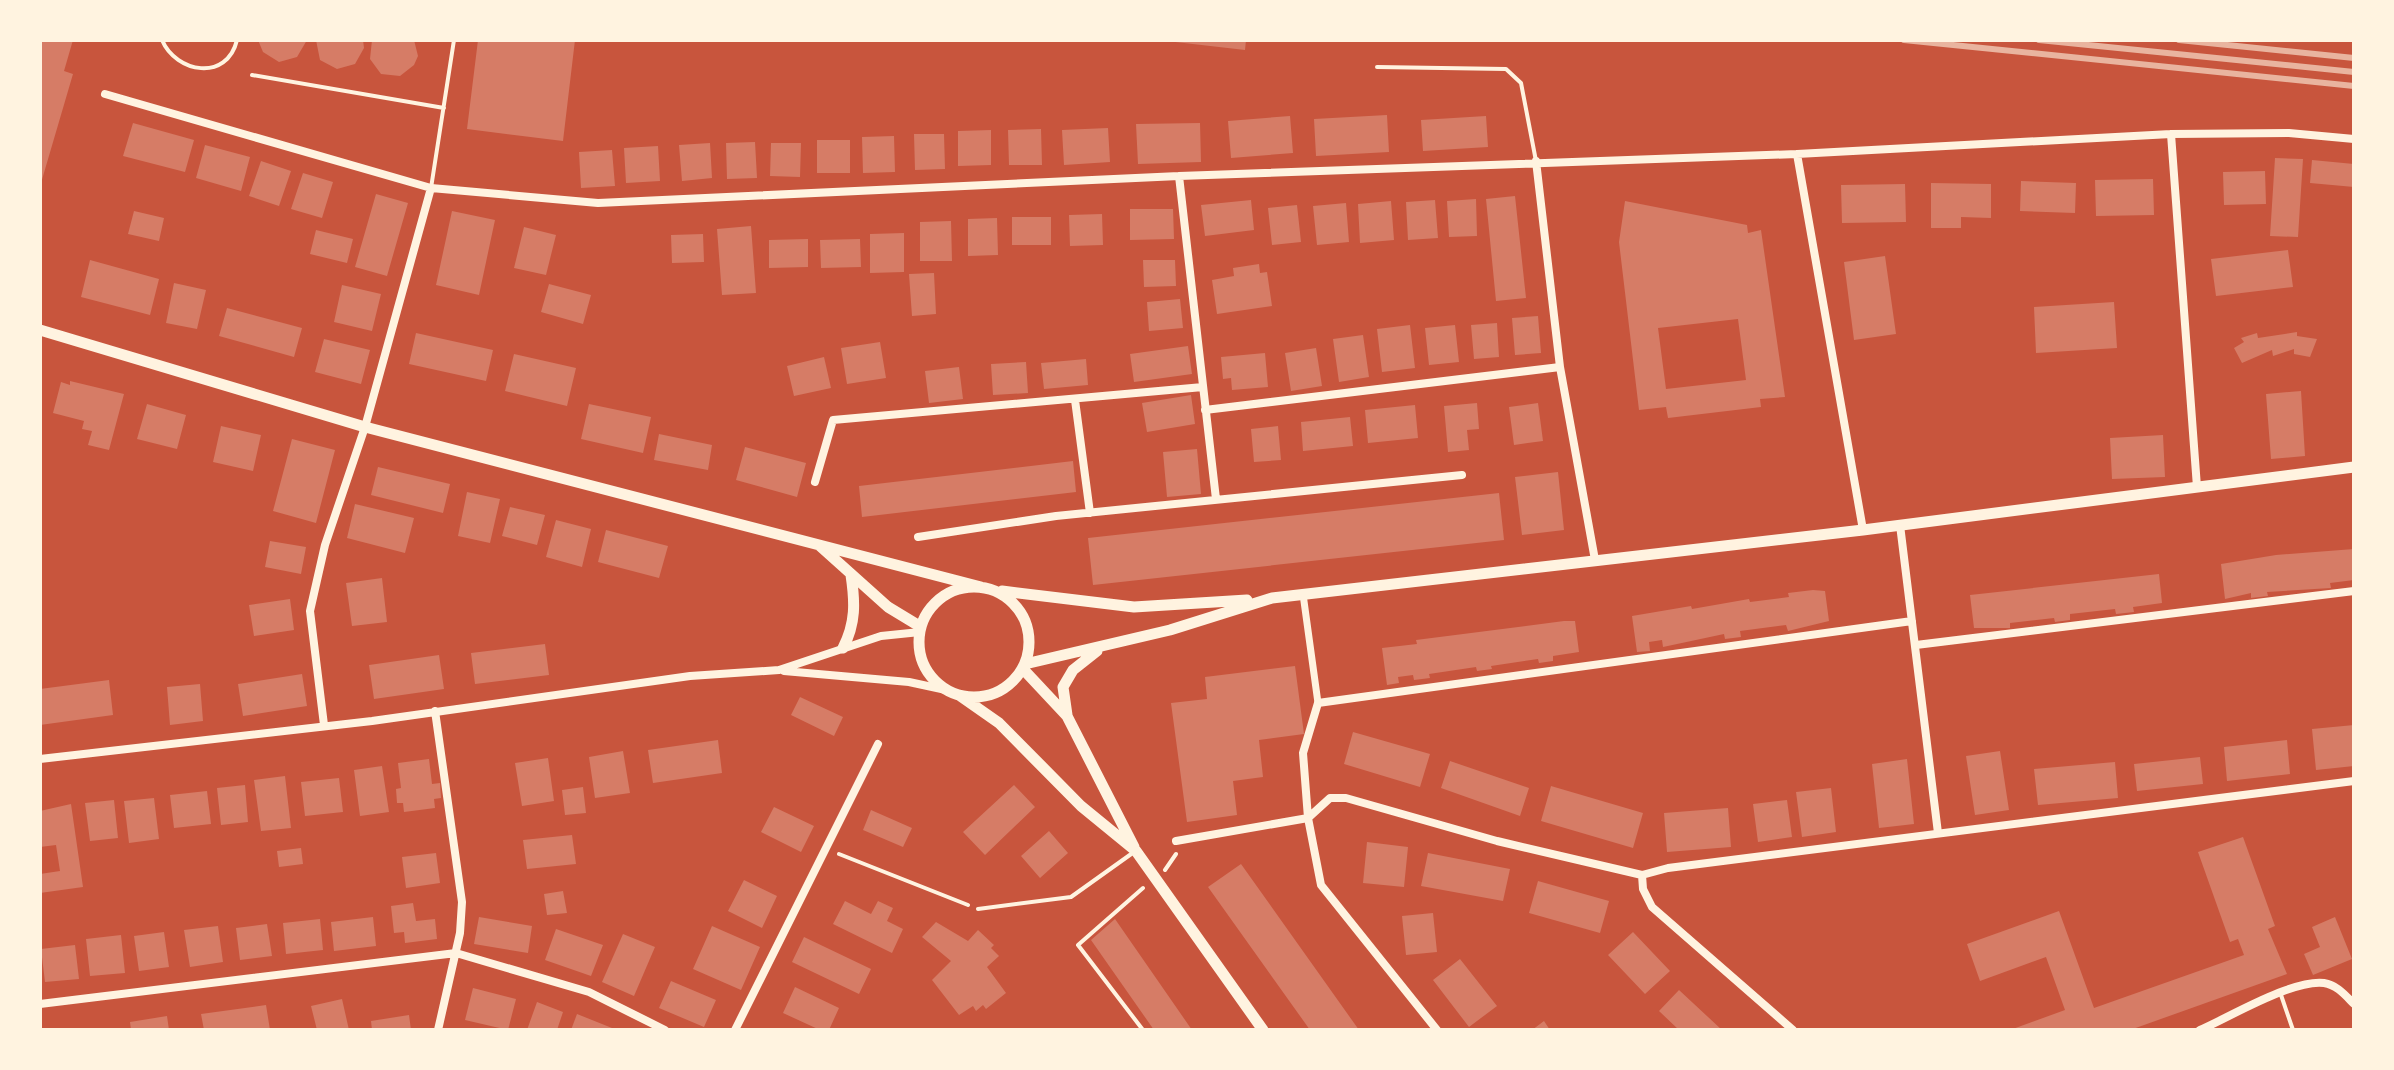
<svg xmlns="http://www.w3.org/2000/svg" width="2394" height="1070" viewBox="0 0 2394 1070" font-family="'Times New Roman',serif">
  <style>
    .building { fill: #d67c66; fill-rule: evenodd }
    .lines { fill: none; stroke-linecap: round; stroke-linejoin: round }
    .path { stroke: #fff3e0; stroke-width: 4 }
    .service { stroke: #fff3e0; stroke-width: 4 }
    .pedestrian { stroke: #fff3e0; stroke-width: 7 }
    .minor { stroke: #fff3e0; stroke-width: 8 }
    .tertiary { stroke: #fff3e0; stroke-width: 11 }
    .rail { stroke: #e9b49f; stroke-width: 6 }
  </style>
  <rect width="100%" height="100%" fill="#c8553d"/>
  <path class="building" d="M40 40H73L64 71 73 74 41 183Z
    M258 40H307L297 57 279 62 263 52Z
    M316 40H363L364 48 355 64 337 69 320 60Z
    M372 40H414L418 56 414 65 400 76 381 74 370 59Z
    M478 40H575L563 141 467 129Z
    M1158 40H1246L1245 50Z
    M1387 115 1389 152 1316 156 1314 119Z
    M1290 116 1293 153 1231 158 1228 121Z
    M1486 116 1488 147 1423 151 1421 120Z
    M133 123 194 140 185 172 123 156Z
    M1200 123 1201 162 1138 164 1136 124Z
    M1108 128 1110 162 1064 165 1062 130Z
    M1041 129 1042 165H1009L1008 130Z
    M991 130V165L958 166V131Z
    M914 134H944L945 169 915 170Z
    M894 136 895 172 863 173 862 137Z
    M817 140H850V173H817Z
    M755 142 757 178 727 179 726 143Z
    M710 143 712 178 682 181 679 145Z
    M771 143H801L800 177 770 176Z
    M205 145 250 157 241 191 196 178Z
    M658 146 660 181 626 183 624 148Z
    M612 150 615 186 581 188 579 152Z
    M2275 158 2303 159 2298 237 2270 236Z
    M2312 160 2354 164V187L2310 183Z
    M261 161 291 171 279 206 249 196Z
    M2265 171 2266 204 2224 205 2223 172Z
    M303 173 333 182 322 218 291 209Z
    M2153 179 2154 215 2096 216 2095 180Z
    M2021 181 2076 183 2075 213 2020 211Z
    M1931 183 1991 184V218L1961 217V228H1931Z
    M1905 184 1906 222 1842 223 1841 185Z
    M376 194 408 203 387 276 355 267Z
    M1515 196 1526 298 1496 301 1486 199Z
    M1476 199 1477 236 1449 237 1447 201Z
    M1251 200 1254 230 1205 236 1201 205Z
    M1435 200 1438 238 1408 240 1406 202Z
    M1391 201 1394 240 1360 243 1358 204Z
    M1625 201 1747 225 1748 233 1761 230 1785 397 1760 399 1761 407 1668 418 1666 407 1639 410 1619 242ZM1738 319 1746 380 1666 389 1658 328Z
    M1346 203 1349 242 1317 245 1313 206Z
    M1297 205 1301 242 1272 245 1268 208Z
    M1130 209H1173L1174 239 1130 240Z
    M134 211 164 218 159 241 128 234Z
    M452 211 495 220 479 295 436 285Z
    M1102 214 1103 245 1070 246 1069 215Z
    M1012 217H1051V245H1012Z
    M997 218 998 255 968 256V219Z
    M951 221 952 261H920V222Z
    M751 226 756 293 722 295 717 229Z
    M524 227 556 235 546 275 514 268Z
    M316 230 353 239 347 263 310 254Z
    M904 233V272L870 273V234Z
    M703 234 704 262 672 263 671 235Z
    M808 239V267L769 268V240Z
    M860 239 861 267 821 268 820 240Z
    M2288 250 2293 287 2216 296 2211 259Z
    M1885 256 1896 334 1854 340 1844 262Z
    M90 260 159 279 150 315 81 297Z
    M1143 260H1175L1176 286 1144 287Z
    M1259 264 1260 273 1267 272 1272 306 1217 314 1212 280 1234 276 1233 268Z
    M934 273 936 314 912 316 909 274Z
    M174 283 206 290 197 329 166 323Z
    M549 284 591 295 583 324 541 312Z
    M342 285 381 294 372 331 334 322Z
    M1180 299 1183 328 1149 331 1147 302Z
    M2114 302 2117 348 2036 353 2034 307Z
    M227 308 302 328 294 357 219 336Z
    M1538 316 1541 353 1515 355 1512 318Z
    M1497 323 1499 357 1474 359 1471 325Z
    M1410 325 1415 368 1382 372 1377 329Z
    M1455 325 1459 362 1429 365 1425 328Z
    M2297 332V336L2317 339 2310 357 2294 354V349L2273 356 2272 350 2242 363 2234 348 2244 342 2241 338 2257 333 2258 338Z
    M416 333 493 350 486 381 409 364Z
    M1363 335 1369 377 1339 382 1333 339Z
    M324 339 370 350 361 384 315 372Z
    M880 342 886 378 847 384 841 348Z
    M1188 346 1192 374 1134 382 1130 354Z
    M1316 348 1322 386 1291 391 1285 353Z
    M1265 353 1268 387 1232 390 1231 378 1223 379 1221 357Z
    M514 354 576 368 567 406 505 391Z
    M824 357 831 388 794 396 787 366Z
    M1086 359 1088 385 1044 389 1041 363Z
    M1026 362 1028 393 993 395 991 364Z
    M959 367 963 399 929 403 925 371Z
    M70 381 124 394 109 450 88 445 92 431 82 429 84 421 53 413 61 382 70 385Z
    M2301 391 2305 456 2271 459 2266 394Z
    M1191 395 1195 424 1147 432 1142 403Z
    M1477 403 1479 429 1467 430 1469 450 1448 452 1444 406Z
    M1538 403 1543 441 1514 445 1509 407Z
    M147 404 186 415 177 449 137 439Z
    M589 404 651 417 643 453 581 439Z
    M1415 405 1418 438 1368 443 1365 410Z
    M1350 417 1353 446 1303 451 1301 422Z
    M221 426 261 435 253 471 213 462Z
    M1278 426 1281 460 1254 462 1251 429Z
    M659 434 712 445 708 470 654 460Z
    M2163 435 2165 477 2112 479 2110 438Z
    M292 439 335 450 316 523 273 511Z
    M745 447 806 463 797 497 736 480Z
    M1197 449 1201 494 1167 497 1163 452Z
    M1073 461 1076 492 862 517 859 486Z
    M378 467 450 484 443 513 371 495Z
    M1558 472 1564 530 1522 535 1515 477Z
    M467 492 500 499 490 543 458 536Z
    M1499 493 1504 540 1093 585 1088 538Z
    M355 504 414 518 405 553 347 538Z
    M510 507 545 515 537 545 502 536Z
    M556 520 591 529 582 567 546 557Z
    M606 530 668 546 659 578 598 562Z
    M270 541 306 547 301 574 265 567Z
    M2354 549V580L2330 583 2331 588 2267 592 2268 596 2251 598V593L2225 599 2221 564 2276 555Z
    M2159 574 2162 603 2133 607 2134 612 2116 614 2115 609 2070 614V620L2055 622 2054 618 2010 623V628H1974L1970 595Z
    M382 578 387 622 352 626 346 583Z
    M1813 590 1825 591 1829 621 1788 631 1786 625 1740 631 1741 637 1725 639 1724 634 1663 647 1662 640 1649 642 1650 651 1637 652 1632 616 1691 606 1692 609 1749 599 1750 602 1789 597 1788 593Z
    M290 599 294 630 254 636 249 605Z
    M1564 621H1575L1579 652 1553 656V661L1539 663 1538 659 1491 666 1492 669 1477 671 1476 667 1429 674 1430 678 1414 680 1413 675 1398 677 1399 683 1387 685 1382 648 1417 644 1416 640Z
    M545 644 549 675 475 684 471 653Z
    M439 655 444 689 374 699 369 665Z
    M1295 666 1304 734 1259 740 1263 777 1233 781 1237 815 1187 822 1171 703 1207 699 1205 677Z
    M302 674 307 706 243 716 238 684Z
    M109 680 113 715 40 725V689Z
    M200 684 203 721 170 725 167 687Z
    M800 697 843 717 834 736 791 715Z
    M2354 725V766L2316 770 2312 729Z
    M1353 732 1430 754 1420 787 1344 764Z
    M718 740 722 773 653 783 648 750Z
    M2287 740 2290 774 2227 781 2224 747Z
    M623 751 630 793 595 798 589 757Z
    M2000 751 2009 810 1975 815 1966 756Z
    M2200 757 2203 784 2137 791 2134 764Z
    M548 758 554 801 522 806 515 763Z
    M429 759 432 784 440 783 441 798 434 799 435 808 404 812 403 803H397L396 789 401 788 398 763Z
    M1907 759 1914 824 1879 828 1872 764Z
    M1450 761 1529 788 1520 816 1441 788Z
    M2115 762 2118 798 2038 805 2034 769Z
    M382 766 389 812 360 816 354 770Z
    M285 776 291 828 261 831 254 780Z
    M339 778 343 812 305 816 301 782Z
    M245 785 248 822 221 825 217 788Z
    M1014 785 1035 807 985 855 963 832Z
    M1551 786 1643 813 1633 848 1541 821Z
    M583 787 586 813 565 815 562 790Z
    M1831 788 1836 832 1802 837 1796 792Z
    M207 791 211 824 174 828 170 795Z
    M154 798 159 839 129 843 124 801Z
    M114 800 118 838 90 841 85 803Z
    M1787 800 1792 837 1758 842 1753 804Z
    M71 804 83 887 40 893V874L60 871 56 845 40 847V811Z
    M774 807 814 826 801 852 761 832Z
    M1728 808 1731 847 1667 852 1664 813Z
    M871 810 912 828 903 847 863 830Z
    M1049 831 1068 853 1040 878 1021 856Z
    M572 835 576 864 527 869 523 840Z
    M2243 837 2275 926 2268 929 2287 974 2130 1030H2010L2065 1010 2046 957 1980 981 1967 944 2059 911 2094 1008 2244 955 2238 939 2230 942 2198 852Z
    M1367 842 1408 847 1404 887 1363 883Z
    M301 848 303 864 279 867 277 851Z
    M436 853 440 883 406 888 402 857Z
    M1428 853 1510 869 1503 901 1421 886Z
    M1241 864 1359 1030H1310L1208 887Z
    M744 880 777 896 762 928 728 911Z
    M1538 881 1609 901 1600 933 1529 913Z
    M563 891 567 913 547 915 544 894Z
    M845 901 871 914 878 901 893 908 887 921 903 929 892 953 833 924Z
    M413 903 416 921 435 919 437 939 405 943 404 932 394 933 391 906Z
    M1433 913 1437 952 1406 955 1402 916Z
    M373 917 376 946 334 951 331 922Z
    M479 917 532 926 528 953 474 944Z
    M2335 917 2352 959 2313 975 2304 954 2320 947 2312 927Z
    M320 919 323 950 286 954 283 923Z
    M1115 919 1192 1030H1154L1091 940Z
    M936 922 968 941 978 930 994 945 991 948 999 956 987 967 1006 993 986 1009 983 1005 976 1011 973 1006 959 1015 932 980 951 961 922 937Z
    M267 924 272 956 240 960 236 928Z
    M218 926 223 962 190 967 184 930Z
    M712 926 760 947 741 990 693 969Z
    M556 929 603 945 591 976 545 960Z
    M164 932 169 967 139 971 134 936Z
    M1633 932 1670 971 1645 994 1608 955Z
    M623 934 655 947 634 996 602 982Z
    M121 935 125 973 90 976 86 939Z
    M804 937 871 969 859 994 792 962Z
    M75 945 79 979 45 982 41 949Z
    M1460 959 1497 1006 1469 1027 1433 980Z
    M671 981 716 1000 704 1027 659 1008Z
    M795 987 839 1008 829 1030H820L783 1013Z
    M473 988 516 999 508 1030 465 1020Z
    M1679 990 1722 1030H1679L1659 1011Z
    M342 999 349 1030H317L311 1006Z
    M537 1002 563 1012 557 1030H527Z
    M266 1005 270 1030H204L201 1014Z
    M577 1014 617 1030H571Z
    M409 1015 411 1030H372L371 1021Z
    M167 1016 169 1030H131L130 1022Z
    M1544 1021 1550 1030H1532Z"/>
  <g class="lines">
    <path class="path" d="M839 854 968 905
      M1165 870 1176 854
      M1143 1030 1078 945 1143 888"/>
    <path class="service" d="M162 40C176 73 227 82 237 40
      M1377 67 1506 69 1521 83 1536 161
      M252 75 444 108
      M431 188 454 40
      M2354 224V238
      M978 909 1071 897 1134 852
      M2281 995 2293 1030"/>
    <path class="pedestrian" d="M1303 594 1318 703"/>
    <path class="minor" d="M105 94 431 188 598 203 1179 176 1797 154 2171 134 2289 133 2354 139
      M2171 134 2197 487
      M1797 154 1863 530
      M1536 161 1560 367 1595 560
      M1179 176 1216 499
      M1075 400 1090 513
      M1205 410 1560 367
      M815 482 833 420 1203 387
      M1900 525 1938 833
      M918 537 1056 516 1462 475
      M1916 645 2354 591
      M784 671 909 682 946 690
      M435 711 462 902 460 933 438 1030
      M324 725 310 611 325 545 365 427 431 188
      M40 759 372 721 690 676 779 670 881 636 920 632
      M1176 841 1308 818 1303 753 1318 703 1912 621
      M1642 875 1668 868 2354 781
      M40 1004 456 953 589 992 665 1030
      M735 1030 878 744
      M1437 1030 1321 885 1308 818 1330 798H1346L1497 841 1642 875 1643 889 1652 907 1793 1030
      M2200 1030C2230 1017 2293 979 2324 983 2337 985 2345 995 2354 1004"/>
    <path class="tertiary" d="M40 330 365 427 981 587
      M820 546 888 607 921 627
      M919 642a55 55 0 1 1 110 0a55 55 0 1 1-110 0Z
      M1002 591 1134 607 1247 600
      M843 648C856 623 855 602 851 575
      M1025 664 1170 630 1272 598 1863 530 2354 467
      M1023 669 1067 716 1134 847
      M959 695 999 723 1081 806 1136 851 1263 1030
      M1067 715 1063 687 1073 670 1097 651"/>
    <path class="rail" d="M1904 40 2354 86
      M2039 40 2354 72
      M2179 40 2354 58"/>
  </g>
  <rect width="2394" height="1070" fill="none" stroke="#fff3e0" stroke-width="84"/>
</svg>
